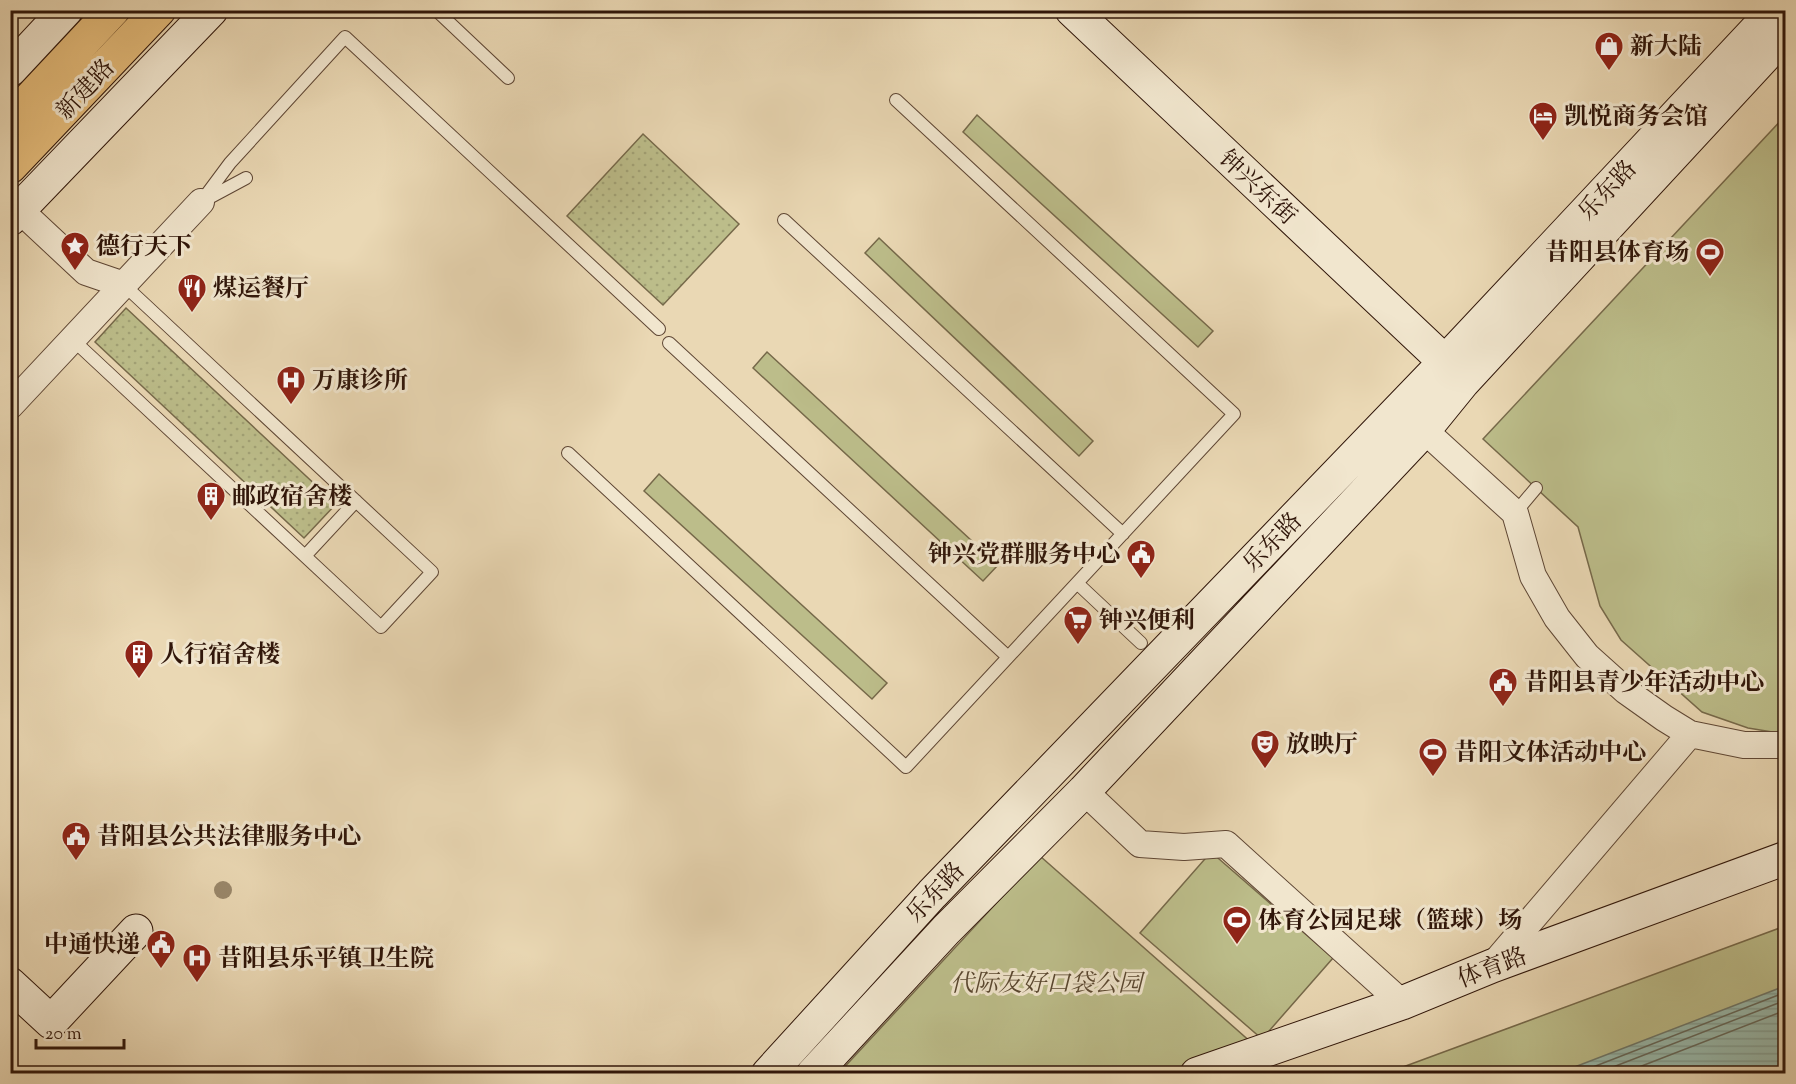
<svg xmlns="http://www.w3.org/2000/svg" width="1796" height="1084" viewBox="0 0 1796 1084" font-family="'Sorts Mill Goudy','Noto Serif SC',serif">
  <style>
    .green { fill: #bcbd8a; stroke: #76694a; stroke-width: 1.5 }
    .garden { fill: url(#garden-dots); stroke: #76694a; stroke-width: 1.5 }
    .water { fill: url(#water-rules); stroke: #6e786b; stroke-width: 1.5 }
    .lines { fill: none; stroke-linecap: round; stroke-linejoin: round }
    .shore { stroke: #64685b; stroke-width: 1.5 }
    .lane-casing { stroke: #5e4634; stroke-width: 14 }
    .street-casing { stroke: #5e4634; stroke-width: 28 }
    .secondary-casing { stroke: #2f1509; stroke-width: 35 }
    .primary-casing { stroke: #2f1509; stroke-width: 35 }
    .lane { stroke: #f1e6ce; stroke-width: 12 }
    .street { stroke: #f1e6ce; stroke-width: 26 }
    .secondary { stroke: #f1e6ce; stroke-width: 33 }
    .primary { stroke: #e5bc7a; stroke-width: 33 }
    .tree { fill: #9a886b }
    .labels { text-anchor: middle; stroke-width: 6; stroke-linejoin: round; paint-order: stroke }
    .poi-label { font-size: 24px; font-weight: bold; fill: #2f1509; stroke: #f1e6ce; text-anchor: start }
    .street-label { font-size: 24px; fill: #2f1509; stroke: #f1e6ce }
    .park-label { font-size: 24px; font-style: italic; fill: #594730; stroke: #f1e6ce }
  </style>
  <defs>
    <pattern id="garden-dots" width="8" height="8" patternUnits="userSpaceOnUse" patternTransform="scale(1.5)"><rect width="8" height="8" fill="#bcbd8a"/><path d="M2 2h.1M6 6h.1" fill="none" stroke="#a2a276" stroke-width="1.8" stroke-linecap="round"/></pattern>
    <pattern id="water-rules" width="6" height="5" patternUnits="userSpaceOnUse" patternTransform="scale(1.5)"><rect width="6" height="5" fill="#98baad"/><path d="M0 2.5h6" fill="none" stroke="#839f94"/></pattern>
  </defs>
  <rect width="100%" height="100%" fill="#ead8b4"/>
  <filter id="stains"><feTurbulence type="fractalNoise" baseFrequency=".00333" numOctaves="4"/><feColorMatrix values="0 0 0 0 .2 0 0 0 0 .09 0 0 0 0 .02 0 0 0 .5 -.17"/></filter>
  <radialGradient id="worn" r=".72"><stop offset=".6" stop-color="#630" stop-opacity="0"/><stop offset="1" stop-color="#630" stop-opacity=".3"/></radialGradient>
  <path class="green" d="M977 115 1213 331 1198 347 963 132Z
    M1785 116V734L1748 728 1702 712 1621 640 1600 606 1578 527 1483 439Z
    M879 238 1093 441 1079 456 865 253Z
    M767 352 998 565 983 581 753 368Z
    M659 474 887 683 872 699 644 491Z
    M1211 852 1333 958 1262 1039 1140 933Z
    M1040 856 1253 1044 1172 1073 838 1074Z
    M1785 926V1006L1619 1073 1384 1074Z"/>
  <path class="garden" d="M643 134 739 224 663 305 567 216Z
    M126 308 336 504 304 538 95 342Z"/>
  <path class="water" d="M1785 986V1073H1560L1572 1068Z"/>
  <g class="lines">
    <path class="shore" d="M1575 1074 1786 992
      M1595 1074 1786 1000
      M1621 1074 1786 1010"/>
    <g class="lane-casing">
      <path id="lane" d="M436 10 508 78
        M205 200 246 178
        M201 202 230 163 345 37 659 329
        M784 220 1123 534
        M72 339 381 627 432 572 124 285
        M669 343 1008 657
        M568 453 906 767 1234 414 896 100
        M1515 513 1536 488
        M305 556 356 501
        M1077 583 1141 643"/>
    </g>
    <g class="street-casing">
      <path id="street" d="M10 201 86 272 124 285
        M10 406 201 202
        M1424 430 1515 513 1533 576 1557 618 1587 656 1626 691 1664 718 1690 734 1744 745H1786
        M1084 791 1140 844 1184 847 1226 844 1402 1003
        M1492 966 1690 734"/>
    </g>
    <g class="secondary-casing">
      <path id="secondary" d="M1072 10 1445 362
        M10 70 66 10
        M10 219 211 10
        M10 984 51 1022 136 931
        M768 1074 932 894 1445 362 1775 10
        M813 1074 946 930 1084 791 1424 430 1463 382 1786 33
        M1197 1074 1402 1003 1492 966 1786 858"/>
    </g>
    <g class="primary-casing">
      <path id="primary" d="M10 120 113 10
        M10 167 159 10"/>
    </g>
    <use href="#lane" class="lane"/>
    <use href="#street" class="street"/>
    <use href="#secondary" class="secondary"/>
    <use href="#primary" class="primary"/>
  </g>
  <circle class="tree" cx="223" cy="890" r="9"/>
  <defs>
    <g id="shop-pin" transform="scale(1.5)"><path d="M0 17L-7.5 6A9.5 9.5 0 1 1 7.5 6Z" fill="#8f2418" stroke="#f1e6ce"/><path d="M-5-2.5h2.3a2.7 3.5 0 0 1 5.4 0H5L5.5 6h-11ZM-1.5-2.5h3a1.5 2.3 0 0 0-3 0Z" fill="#fff"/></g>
    <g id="hotel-pin" transform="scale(1.5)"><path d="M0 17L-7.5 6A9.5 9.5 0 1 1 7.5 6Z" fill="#8f2418" stroke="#f1e6ce"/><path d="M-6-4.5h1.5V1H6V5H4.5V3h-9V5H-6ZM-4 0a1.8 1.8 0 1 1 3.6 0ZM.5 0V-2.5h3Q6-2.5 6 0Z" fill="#fff"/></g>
    <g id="sight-pin" transform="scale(1.5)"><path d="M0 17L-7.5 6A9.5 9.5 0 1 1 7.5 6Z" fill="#8f2418" stroke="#f1e6ce"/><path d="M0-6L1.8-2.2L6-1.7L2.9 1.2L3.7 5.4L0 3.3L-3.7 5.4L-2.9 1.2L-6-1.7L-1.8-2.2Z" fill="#fff"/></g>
    <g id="stadium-pin" transform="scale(1.5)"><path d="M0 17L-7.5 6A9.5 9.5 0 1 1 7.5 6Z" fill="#8f2418" stroke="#f1e6ce"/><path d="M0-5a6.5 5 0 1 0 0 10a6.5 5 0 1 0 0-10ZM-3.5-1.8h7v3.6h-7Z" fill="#fff"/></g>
    <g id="restaurant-pin" transform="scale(1.5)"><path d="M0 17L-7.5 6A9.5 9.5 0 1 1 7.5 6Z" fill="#8f2418" stroke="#f1e6ce"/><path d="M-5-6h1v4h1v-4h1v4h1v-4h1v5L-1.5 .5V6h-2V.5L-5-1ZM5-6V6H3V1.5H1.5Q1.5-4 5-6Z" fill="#fff"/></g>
    <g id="hospital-pin" transform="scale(1.5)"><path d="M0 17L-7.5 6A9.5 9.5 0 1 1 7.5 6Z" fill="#8f2418" stroke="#f1e6ce"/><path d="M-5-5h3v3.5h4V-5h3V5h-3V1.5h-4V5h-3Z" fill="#fff"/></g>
    <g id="building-pin" transform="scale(1.5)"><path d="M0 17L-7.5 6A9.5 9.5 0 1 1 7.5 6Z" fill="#8f2418" stroke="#f1e6ce"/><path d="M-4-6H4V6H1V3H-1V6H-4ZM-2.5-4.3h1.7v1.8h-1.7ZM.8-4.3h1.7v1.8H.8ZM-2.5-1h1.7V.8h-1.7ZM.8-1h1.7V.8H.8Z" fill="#fff"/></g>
    <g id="civic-pin" transform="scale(1.5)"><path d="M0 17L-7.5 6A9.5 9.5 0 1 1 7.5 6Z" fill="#8f2418" stroke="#f1e6ce"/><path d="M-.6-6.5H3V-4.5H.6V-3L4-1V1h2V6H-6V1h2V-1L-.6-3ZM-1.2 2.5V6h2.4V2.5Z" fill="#fff"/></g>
    <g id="supermarket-pin" transform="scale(1.5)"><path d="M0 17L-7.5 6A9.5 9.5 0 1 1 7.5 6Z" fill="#8f2418" stroke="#f1e6ce"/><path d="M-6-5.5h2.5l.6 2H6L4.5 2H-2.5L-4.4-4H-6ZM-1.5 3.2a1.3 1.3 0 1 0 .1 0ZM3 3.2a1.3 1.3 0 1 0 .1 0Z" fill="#fff"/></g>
    <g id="theatre-pin" transform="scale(1.5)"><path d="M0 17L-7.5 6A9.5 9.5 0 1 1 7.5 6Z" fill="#8f2418" stroke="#f1e6ce"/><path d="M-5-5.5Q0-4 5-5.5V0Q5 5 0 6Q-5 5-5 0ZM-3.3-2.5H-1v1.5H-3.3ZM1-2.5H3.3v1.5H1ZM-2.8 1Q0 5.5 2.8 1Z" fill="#fff"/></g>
  </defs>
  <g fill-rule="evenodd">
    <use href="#shop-pin" x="1609" y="46"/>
    <use href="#hotel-pin" x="1543" y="116"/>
    <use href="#sight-pin" x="75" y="246"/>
    <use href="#stadium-pin" x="1710" y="252"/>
    <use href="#restaurant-pin" x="192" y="288"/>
    <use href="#hospital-pin" x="291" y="380"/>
    <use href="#building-pin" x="211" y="496"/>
    <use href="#civic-pin" x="1141" y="554"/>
    <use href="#supermarket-pin" x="1078" y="620"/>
    <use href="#building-pin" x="139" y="654"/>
    <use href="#civic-pin" x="1503" y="682"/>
    <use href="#theatre-pin" x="1265" y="744"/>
    <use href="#stadium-pin" x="1433" y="752"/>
    <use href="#civic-pin" x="76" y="836"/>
    <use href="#stadium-pin" x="1237" y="920"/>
    <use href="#civic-pin" x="161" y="944"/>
    <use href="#hospital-pin" x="197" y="958"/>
  </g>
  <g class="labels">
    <g class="poi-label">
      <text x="1630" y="54">新大陆</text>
      <text x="1564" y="124">凯悦商务会馆</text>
      <text x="96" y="254">德行天下</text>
      <text x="1689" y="260" text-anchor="end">昔阳县体育场</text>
      <text x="213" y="296">煤运餐厅</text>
      <text x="312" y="388">万康诊所</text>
      <text x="232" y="504">邮政宿舍楼</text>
      <text x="1120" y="562" text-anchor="end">钟兴党群服务中心</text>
      <text x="1099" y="628">钟兴便利</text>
      <text x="160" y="662">人行宿舍楼</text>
      <text x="1524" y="690">昔阳县青少年活动中心</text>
      <text x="1286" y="752">放映厅</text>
      <text x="1454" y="760">昔阳文体活动中心</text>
      <text x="97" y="844">昔阳县公共法律服务中心</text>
      <text x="1258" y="928">体育公园足球（篮球）场</text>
      <text x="140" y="952" text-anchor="end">中通快递</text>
      <text x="218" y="966">昔阳县乐平镇卫生院</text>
    </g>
    <g class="street-label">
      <text transform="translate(85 89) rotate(-47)" y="8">新建路</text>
      <text transform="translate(1258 187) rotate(43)" y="8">钟兴东街</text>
      <text transform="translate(1607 190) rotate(-47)" y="8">乐东路</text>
      <text transform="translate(1272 542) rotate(-46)" y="8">乐东路</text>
      <text transform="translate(935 892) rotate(-47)" y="8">乐东路</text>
      <text transform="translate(1492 967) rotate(-21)" y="8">体育路</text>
    </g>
    <g class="park-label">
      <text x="1046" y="991">代际友好口袋公园</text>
    </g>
  </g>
  <rect width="1796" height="1084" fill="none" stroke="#ead8b4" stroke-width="36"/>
  <rect x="12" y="12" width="1772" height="1060" fill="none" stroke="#2f1509" stroke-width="3"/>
  <rect x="18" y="18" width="1760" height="1048" fill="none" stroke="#2f1509" stroke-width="1.5"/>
  <path d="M36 1039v9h88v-9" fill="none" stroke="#2f1509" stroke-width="3"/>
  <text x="45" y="1039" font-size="18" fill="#2f1509" stroke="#f1e6ce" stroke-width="4.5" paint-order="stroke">20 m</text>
  <rect width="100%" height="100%" filter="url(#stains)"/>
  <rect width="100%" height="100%" fill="url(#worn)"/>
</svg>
